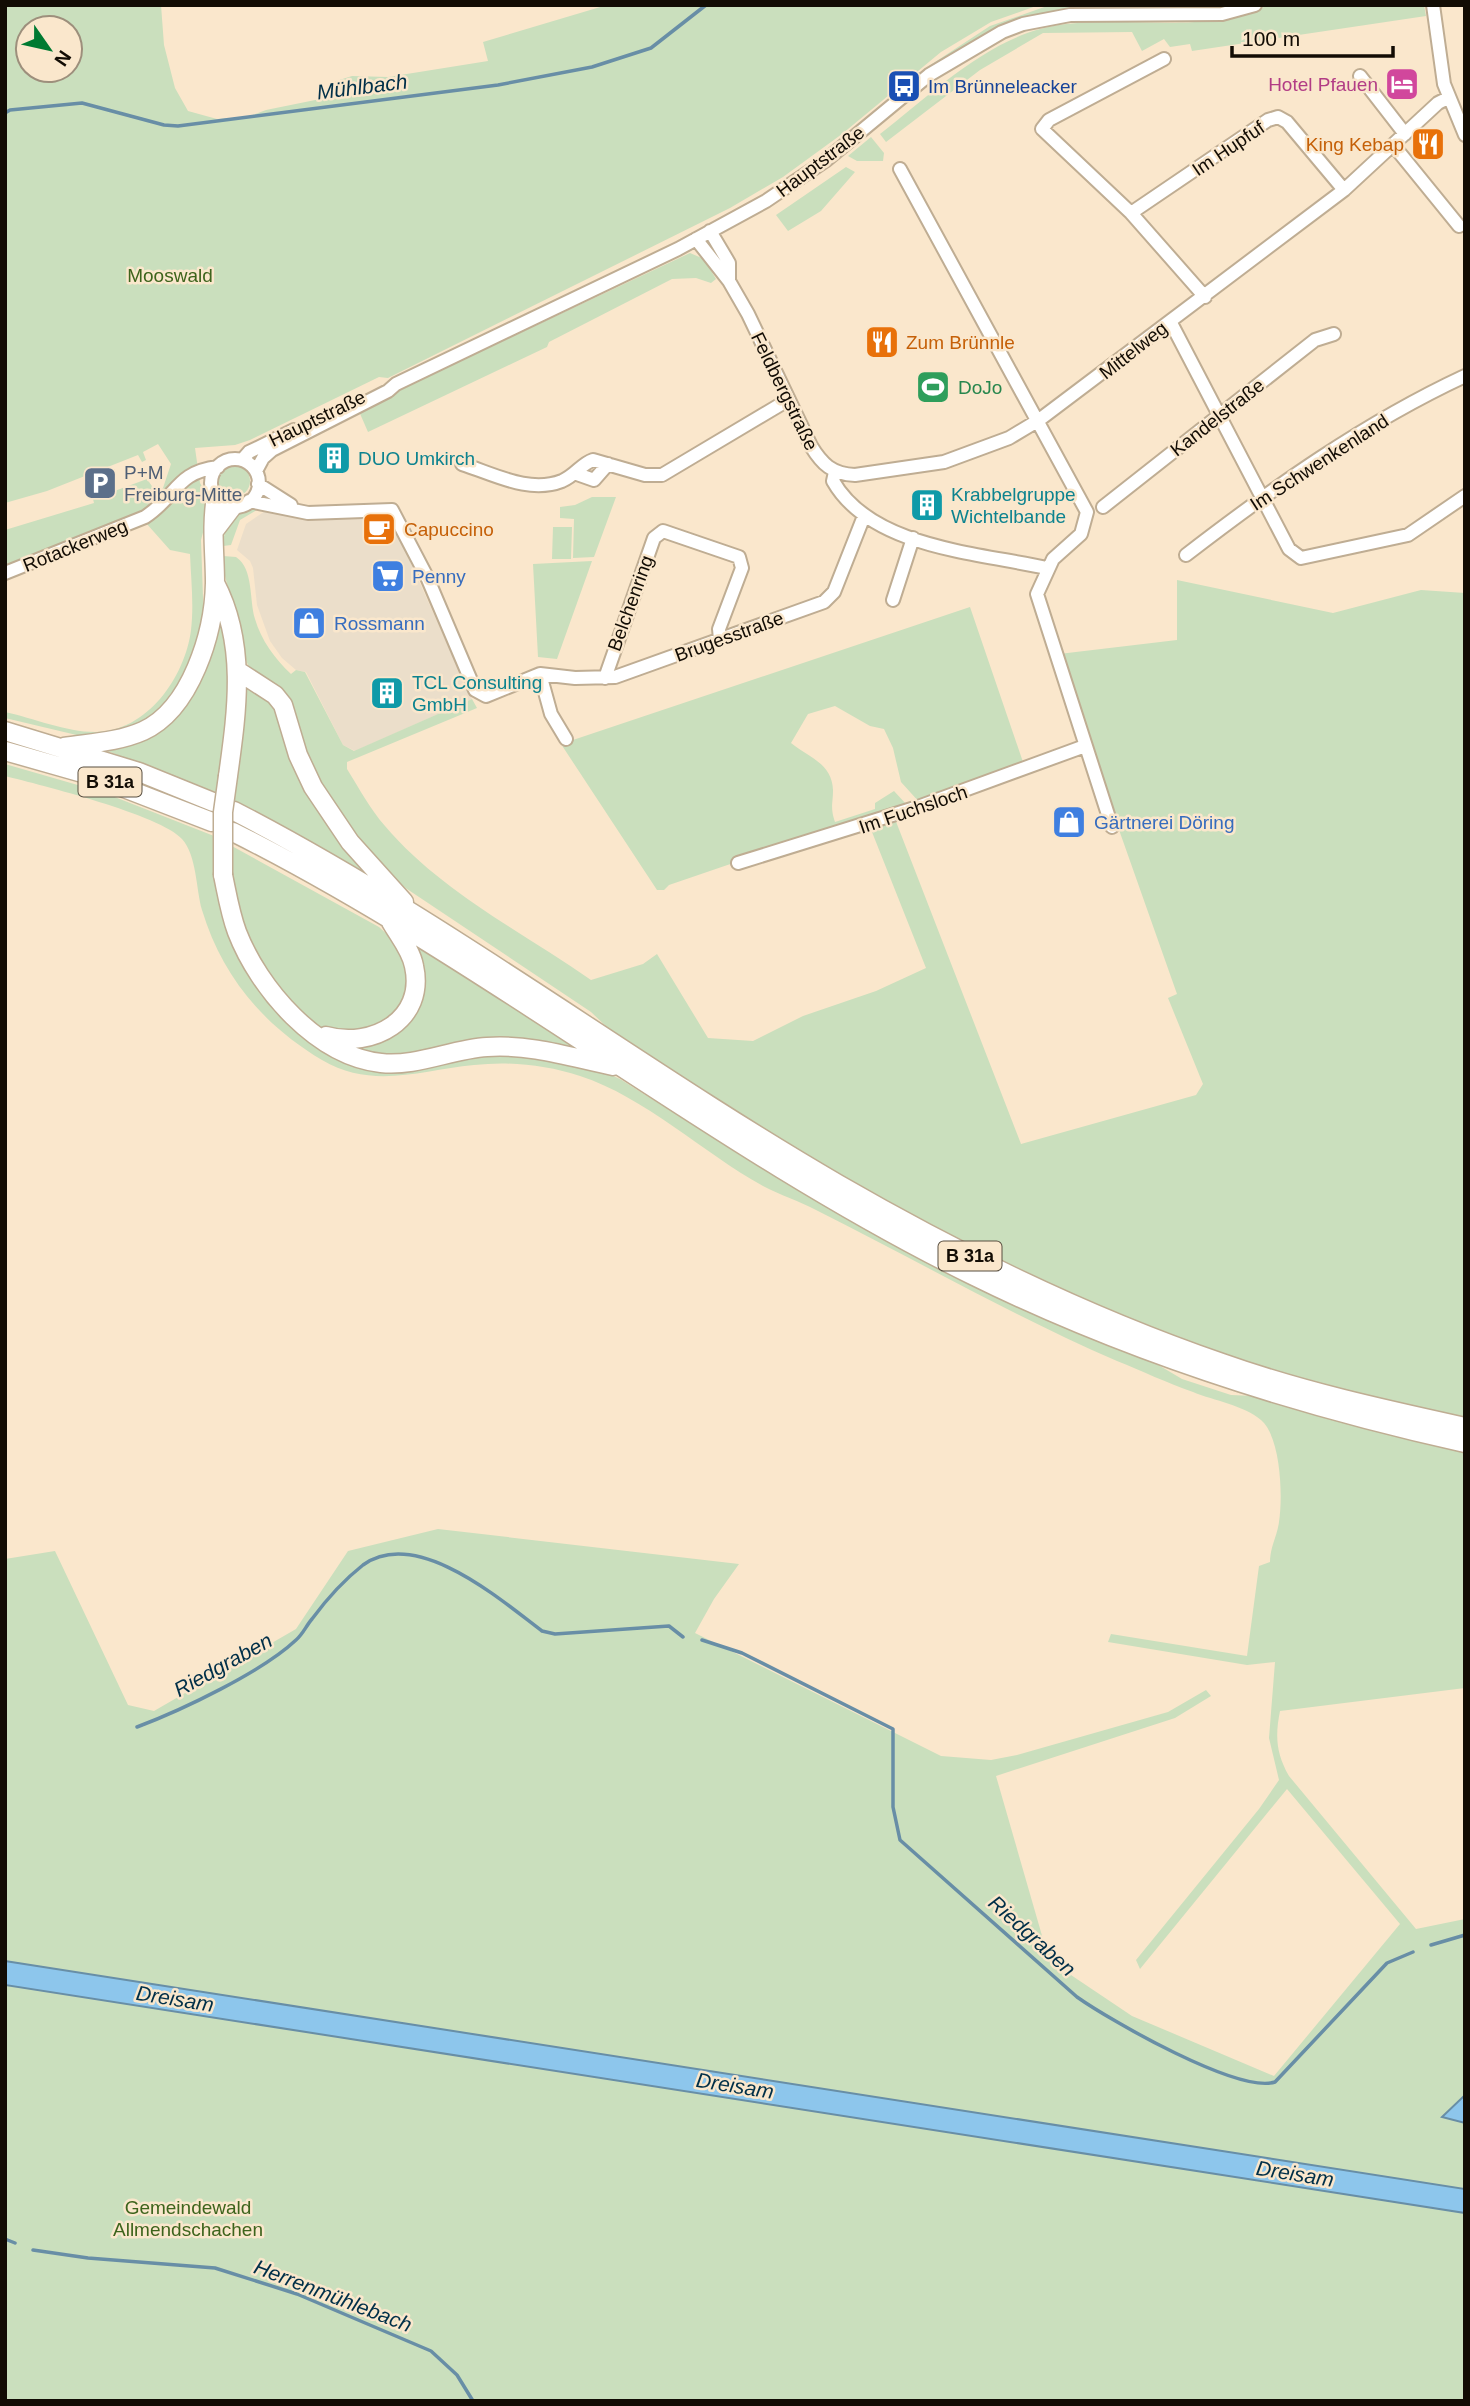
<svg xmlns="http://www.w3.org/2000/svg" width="1470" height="2406" viewBox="0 0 1470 2406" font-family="Helvetica,sans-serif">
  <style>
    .commercial { fill: #ebdeca }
    .green { fill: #cadfbd; fill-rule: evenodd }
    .water { fill: #8dc6ec; stroke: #688ea6; stroke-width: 2 }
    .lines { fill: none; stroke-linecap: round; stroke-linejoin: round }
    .stream { stroke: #688ea6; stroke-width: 3.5 }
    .minor-casing { stroke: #bfad93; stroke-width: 16 }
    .highway-casing { stroke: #bfad93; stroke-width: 21 }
    .minor { stroke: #fff; stroke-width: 12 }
    .highway { stroke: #fff; stroke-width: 18 }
    .highway-bridge-casing { stroke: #bfad93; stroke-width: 21; stroke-linecap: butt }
    .highway-bridge { stroke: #fff; stroke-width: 18 }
    .labels { text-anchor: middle; stroke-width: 5; stroke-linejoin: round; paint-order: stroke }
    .shield { fill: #fae7cc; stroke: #584e40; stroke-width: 2 }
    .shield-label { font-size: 18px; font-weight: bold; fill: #120c04 }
    .hotel-label { font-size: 19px; fill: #b23c85; stroke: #fae7cc; text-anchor: end }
    .transit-label { font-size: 19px; fill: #164399; stroke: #fae7cc; text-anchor: start }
    .food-label { font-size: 19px; fill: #c56008; stroke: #fae7cc; text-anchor: start }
    .street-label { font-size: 19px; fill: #120c04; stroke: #fae7cc }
    .park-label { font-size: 19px; fill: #3d641c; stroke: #fae7cc }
    .leisure-label { font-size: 19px; fill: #27864d; stroke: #fae7cc; text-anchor: start }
    .culture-label { font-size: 19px; fill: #0d838f; stroke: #fae7cc; text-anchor: start }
    .service-label { font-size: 19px; fill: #4e5e75; stroke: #fae7cc; text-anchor: start }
    .shop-label { font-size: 19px; fill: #366cbe; stroke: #fae7cc; text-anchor: start }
    .water-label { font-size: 21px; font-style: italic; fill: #002f48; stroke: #fae7cc }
  </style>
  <rect width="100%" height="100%" fill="#fae7cc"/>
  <path class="commercial" d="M268 509 296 518 382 514 392 521 472 699 355 751 343 745 306 672 296 670 282 658 270 641 257 605 253 568 250 561 237 550 246 524Z"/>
  <path class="green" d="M5 5H161L164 45 175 88 188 111 217 119 247 117 266 110 330 97V83L352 76 388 77 488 61 483 42 607 5H1039L991 22 941 52 842 134 783 177 730 208 388 378 379 377 250 440 235 445 195 448 200 483 211 502 201 540 204 626 182 688 141 726 85 737 5 718V712C33 718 66 732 95 732 147 732 185 677 191 630 194 605 191 579 190 554L170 550 146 523 5 580V530L94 503 93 499 147 479 156 492 163 488 171 464 158 444 143 452 146 460 142 462 138 455 47 491 5 503ZM28 28H70V70H28Z
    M1050 5H1156L1152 9H1066L1023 19 931 68 929 66 990 26Z
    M1268 5H1424L1426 16 1192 51 1190 44 1170 47 1164 39 1142 51 1132 32 1043 33 980 70 886 142 880 134C929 96 981 45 1040 29 1114 10 1198 39 1268 5Z
    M871 137 884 153 883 161H857L848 156Z
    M846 167 855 172 821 211 788 231 776 215Z
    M690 253 704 259 716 279 711 283 696 278 672 279 549 342 547 347 368 432 358 409Z
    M218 481a16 16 0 1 1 32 0a16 16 0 1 1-32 0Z
    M592 497H616L594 557 573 558 574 519 560 518V507L575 505Z
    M252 505 260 508 240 520 231 545 223 546C224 524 233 514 252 505Z
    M553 527H572L571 559H552Z
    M223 556 236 557C254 569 249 600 255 619 261 640 275 659 291 674L296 670 305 672 343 745 354 751 472 699 477 708 347 762V769C359 788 370 809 385 826 440 891 522 932 591 980L643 964 657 954 708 1038 753 1041 803 1016 876 991 926 968 870 827 895 819 1021 1144 1196 1095 1203 1084 1168 998 1177 994 1088 742 1081 744 1034 610 1043 607 1059 654 1177 640V580L1333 613 1421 590 1465 593V1421C1348 1392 1233 1363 1121 1318 940 1245 774 1137 611 1031L591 1012 407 889 371 859 342 825 299 743 247 663 225 576Z
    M592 561 557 659 538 657 533 564Z
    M970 607 1024 765 920 803 901 782 893 748 884 729 870 726 835 706 808 714 791 743C808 757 832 763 833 790 833 804 830 807 835 822L875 809V803L894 791 906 804 669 885 664 890H657L561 744Z
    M212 625H224L232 692 218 793 97 747 162 724Z
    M243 682 274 700 286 733 381 881 232 801Z
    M5 764 102 792 214 836 219 889 242 955 347 1059 507 1049 598 1069 620 1079 768 1172 1084 1335 1155 1363 1182 1379 1231 1395 1254 1396 1335 1421 1465 1449V1688L1280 1711C1275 1736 1276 1753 1289 1776L1416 1929 1465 1919V2095L1443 2117 1465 2123V2189L5 1961V1559L55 1551 128 1705 154 1711 296 1629 348 1551 438 1529 739 1564 714 1599 695 1633 941 1756 991 1760 1017 1755 1168 1712 1206 1690 1211 1696 1175 1718 996 1776 1045 1946 1065 1971 1132 2016 1274 2076 1400 1924 1287 1789 1140 1969 1136 1960 1259 1809 1279 1780 1269 1738 1275 1662 1247 1665 1108 1642 1111 1634 1247 1656 1259 1566 1270 1562C1270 1547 1277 1537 1279 1522 1283 1497 1281 1437 1261 1420 1243 1405 1215 1401 1193 1392 1167 1383 1142 1371 1117 1361 1013 1316 916 1260 816 1210 799 1201 780 1195 763 1186 703 1153 645 1097 580 1076 546 1065 510 1061 474 1065 421 1070 373 1090 322 1060 263 1025 222 976 202 910 196 889 197 856 182 839 161 815 41 785 5 776Z
    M230 845 379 927C432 972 407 1038 336 1034 320 1033 308 1018 298 1008 249 958 233 914 230 845Z
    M402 934 590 1056 560 1048 383 1058 344 1045 415 1002Z
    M5 1985 1465 2213V2401H5Z"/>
  <path class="water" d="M5 1961 1465 2189V2213L5 1985Z
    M1465 2095V2123L1442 2117Z"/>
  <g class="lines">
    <path class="stream" d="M5 113 10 110 82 103 164 125 178 126 498 85 592 67 651 48 706 5
      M702 1640 742 1653 893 1729V1807L900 1840 1077 1997C1111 2021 1239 2094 1275 2082L1387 1963 1413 1952
      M137 1727C182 1710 262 1672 296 1640 303 1634 306 1626 312 1619 326 1600 344 1580 363 1565 417 1526 502 1601 542 1631L555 1634 669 1626 683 1637
      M1431 1945 1465 1935
      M5 2239 15 2243
      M33 2250 88 2258 215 2268 297 2294 431 2351 457 2375 473 2401"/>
    <g class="minor-casing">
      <path id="minor" d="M1433 5 1444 84 1465 135
        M1164 59 1049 120 1042 129 1131 213 1205 297
        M1360 76 1405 134
        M1394 146 1459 226
        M900 169 1087 512 1081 534 1053 559 1037 594 1112 827
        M1131 213 1268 120 1278 117 1287 122 1344 190
        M710 231 729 263V281
        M696 239 729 281 748 314 811 446C822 464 832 474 855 475L944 462 1009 438 1039 420 1344 190 1438 103 1448 98
        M1170 321 1289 549 1301 558 1408 535 1465 496
        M211 483a24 24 0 1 1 48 0a24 24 0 1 1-48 0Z
        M242 460 249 452 294 430
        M462 464C494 474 529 494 562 481 576 475 581 464 593 460L645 475H662L788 400
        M256 471 263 458 272 450 388 391 396 384 678 249 766 201 825 161 929 75 1002 32 1023 24 1070 15 1222 14 1255 5
        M835 472 833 481C871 548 979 553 1047 568
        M577 474 594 480 608 464
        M258 484 291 505
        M249 501 308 513 392 510 427 577 475 690 486 696 540 674 575 678 615 677 824 602 834 592 864 516
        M1103 507 1315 340 1334 334
        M1186 555C1273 488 1364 423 1465 376
        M5 573 145 517C177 496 176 472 218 467
        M893 600 913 538
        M540 674 551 714 566 739
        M605 678 654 538 663 531 739 557 742 568 719 629 720 639
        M738 863 918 807 1085 746"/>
    </g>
    <g class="highway-casing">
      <path id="highway" d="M214 531 233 506
        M215 583C247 644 237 711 228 776
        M238 671 275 695 283 705 298 755 313 787 350 842 404 902
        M5 731 139 772 213 802
        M64 747C90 743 118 742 143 731 191 709 214 633 215 583 215 554 211 527 216 497
        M5 751 93 776 212 822
        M234 811C445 920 633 1065 838 1184 961 1255 1088 1317 1222 1363 1301 1391 1383 1409 1465 1427
        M233 832C490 961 714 1148 972 1275 1130 1353 1294 1405 1465 1443
        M223 875C227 894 230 913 237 932 259 989 317 1056 381 1063 416 1067 452 1049 487 1047 531 1044 570 1057 613 1066
        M326 1036C372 1049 426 1020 414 966 411 950 399 936 391 922"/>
    </g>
    <use href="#minor" class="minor"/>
    <use href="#highway" class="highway"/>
    <g class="highway-bridge-casing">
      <path id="highway-bridge" d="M223 875V812L228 776"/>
    </g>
    <use href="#highway-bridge" class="highway-bridge"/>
  </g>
  <defs>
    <g id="hotel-square" transform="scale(1.75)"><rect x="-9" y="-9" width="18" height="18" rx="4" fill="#d1479c" stroke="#fae7cc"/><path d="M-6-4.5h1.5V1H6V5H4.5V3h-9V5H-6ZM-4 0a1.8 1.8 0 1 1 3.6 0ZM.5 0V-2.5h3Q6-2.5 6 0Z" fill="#fff"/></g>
    <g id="bus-square" transform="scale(1.75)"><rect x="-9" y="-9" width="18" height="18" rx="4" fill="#1a4fb4" stroke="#fae7cc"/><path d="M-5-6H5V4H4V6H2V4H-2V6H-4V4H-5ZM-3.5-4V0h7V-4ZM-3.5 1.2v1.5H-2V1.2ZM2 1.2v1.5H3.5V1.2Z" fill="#fff"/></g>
    <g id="restaurant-square" transform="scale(1.75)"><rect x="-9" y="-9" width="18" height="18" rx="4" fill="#e8710a" stroke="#fae7cc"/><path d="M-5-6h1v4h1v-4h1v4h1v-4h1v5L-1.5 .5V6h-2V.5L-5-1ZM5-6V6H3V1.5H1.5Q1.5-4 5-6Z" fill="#fff"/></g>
    <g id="stadium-square" transform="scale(1.75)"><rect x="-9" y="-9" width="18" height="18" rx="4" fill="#2e9e5b" stroke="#fae7cc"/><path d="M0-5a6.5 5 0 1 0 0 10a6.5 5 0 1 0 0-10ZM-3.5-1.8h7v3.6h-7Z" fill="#fff"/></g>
    <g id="building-square" transform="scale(1.75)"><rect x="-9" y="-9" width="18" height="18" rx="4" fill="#0f9aa8" stroke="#fae7cc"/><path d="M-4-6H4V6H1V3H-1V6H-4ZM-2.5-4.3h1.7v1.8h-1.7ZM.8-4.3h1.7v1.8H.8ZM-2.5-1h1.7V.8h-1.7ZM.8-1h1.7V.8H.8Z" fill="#fff"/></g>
    <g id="parking-square" transform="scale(1.75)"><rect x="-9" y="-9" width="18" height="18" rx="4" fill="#5c6f8a" stroke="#fae7cc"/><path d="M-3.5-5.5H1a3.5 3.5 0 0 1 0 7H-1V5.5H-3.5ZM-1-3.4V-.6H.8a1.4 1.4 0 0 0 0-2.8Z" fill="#fff"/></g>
    <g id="cafe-square" transform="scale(1.75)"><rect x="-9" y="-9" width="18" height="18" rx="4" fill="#e8710a" stroke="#fae7cc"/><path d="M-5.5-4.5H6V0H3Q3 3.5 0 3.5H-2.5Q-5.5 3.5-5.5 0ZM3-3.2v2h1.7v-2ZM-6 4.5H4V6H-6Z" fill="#fff"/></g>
    <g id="supermarket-square" transform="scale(1.75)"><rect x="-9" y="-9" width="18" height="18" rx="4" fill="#3f7fe0" stroke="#fae7cc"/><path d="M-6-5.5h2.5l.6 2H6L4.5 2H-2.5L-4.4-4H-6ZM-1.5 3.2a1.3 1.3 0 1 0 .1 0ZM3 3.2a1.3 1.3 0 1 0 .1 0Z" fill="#fff"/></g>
    <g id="shop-square" transform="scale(1.75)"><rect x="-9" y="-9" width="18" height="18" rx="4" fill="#3f7fe0" stroke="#fae7cc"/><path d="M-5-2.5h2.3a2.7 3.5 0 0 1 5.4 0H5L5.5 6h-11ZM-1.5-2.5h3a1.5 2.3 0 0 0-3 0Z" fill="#fff"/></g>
  </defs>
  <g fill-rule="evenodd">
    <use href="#hotel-square" x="1402" y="84"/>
    <use href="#bus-square" x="904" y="86"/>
    <use href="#restaurant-square" x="1428" y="144"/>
    <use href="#restaurant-square" x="882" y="342"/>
    <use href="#stadium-square" x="933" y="387"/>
    <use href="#building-square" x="334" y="458"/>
    <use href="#parking-square" x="100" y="483"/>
    <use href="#building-square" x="927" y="505"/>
    <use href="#cafe-square" x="379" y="529"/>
    <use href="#supermarket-square" x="388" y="576"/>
    <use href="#shop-square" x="309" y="623"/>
    <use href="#building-square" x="387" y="693"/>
    <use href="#shop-square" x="1069" y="822"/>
  </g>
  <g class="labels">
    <g class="shield">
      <rect x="78.5" y="767.5" width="63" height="29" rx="5"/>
      <rect x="938.5" y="1241.5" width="63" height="29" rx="5"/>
    </g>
    <g class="shield-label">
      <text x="110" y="788">B 31a</text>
      <text x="970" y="1262">B 31a</text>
    </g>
    <g class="hotel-label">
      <text x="1378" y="91">Hotel Pfauen</text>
    </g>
    <g class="transit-label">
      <text x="928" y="93">Im Brünneleacker</text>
    </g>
    <g class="food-label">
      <text x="1404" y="151" text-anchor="end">King Kebap</text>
      <text x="906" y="349">Zum Brünnle</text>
      <text x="404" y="536">Capuccino</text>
    </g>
    <g class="street-label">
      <text transform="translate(1228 148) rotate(-34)" y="7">Im Hupfuf</text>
      <text transform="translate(820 161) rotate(-37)" y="7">Hauptstraße</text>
      <text transform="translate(1133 350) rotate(-38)" y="7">Mittelweg</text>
      <text transform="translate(785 391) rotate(64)" y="7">Feldbergstraße</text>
      <text transform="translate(1217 417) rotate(-38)" y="7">Kandelstraße</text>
      <text transform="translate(317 418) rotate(-26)" y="7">Hauptstraße</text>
      <text transform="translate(1319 462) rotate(-33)" y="7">Im Schwenkenland</text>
      <text transform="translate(75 545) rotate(-22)" y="7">Rotackerweg</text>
      <text transform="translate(630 603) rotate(-70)" y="7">Belchenring</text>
      <text transform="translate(729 636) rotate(-20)" y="7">Brugesstraße</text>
      <text transform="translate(913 809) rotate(-19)" y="7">Im Fuchsloch</text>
    </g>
    <g class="park-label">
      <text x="170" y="282">Mooswald</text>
      <text x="188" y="2214">Gemeindewald<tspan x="188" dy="22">Allmendschachen</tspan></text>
    </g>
    <g class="leisure-label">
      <text x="958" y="394">DoJo</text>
    </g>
    <g class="culture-label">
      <text x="358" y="465">DUO Umkirch</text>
      <text x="951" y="501">Krabbelgruppe<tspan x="951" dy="22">Wichtelbande</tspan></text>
      <text x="412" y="689">TCL Consulting<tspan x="412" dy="22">GmbH</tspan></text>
    </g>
    <g class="service-label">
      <text x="124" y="479">P+M<tspan x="124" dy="22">Freiburg-Mitte</tspan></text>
    </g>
    <g class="shop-label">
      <text x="412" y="583">Penny</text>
      <text x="334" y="630">Rossmann</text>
      <text x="1094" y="829">Gärtnerei Döring</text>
    </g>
    <g class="water-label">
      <text transform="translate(362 87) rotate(-7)" y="7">Mühlbach</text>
      <text transform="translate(223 1665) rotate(-29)" y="7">Riedgraben</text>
      <text transform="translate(1032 1936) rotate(42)" y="7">Riedgraben</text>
      <text transform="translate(175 1999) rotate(9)" y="7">Dreisam</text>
      <text transform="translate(735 2086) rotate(9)" y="7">Dreisam</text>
      <text transform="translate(1295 2174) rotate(9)" y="7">Dreisam</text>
      <text transform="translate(333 2296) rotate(21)" y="7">Herrenmühlebach</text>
    </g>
  </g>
  <rect width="1470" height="2406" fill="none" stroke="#120c04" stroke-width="14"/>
  <g transform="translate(49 49) rotate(124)"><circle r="33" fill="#fae7cc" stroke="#9d8f7c" stroke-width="2"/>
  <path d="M0-5L12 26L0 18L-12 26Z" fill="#007a31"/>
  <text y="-10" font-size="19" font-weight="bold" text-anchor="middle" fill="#120c04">N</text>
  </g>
  <path d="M1232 46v10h161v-10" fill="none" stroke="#120c04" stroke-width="3.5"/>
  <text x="1242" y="46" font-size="21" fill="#120c04" stroke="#fae7cc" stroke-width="5" paint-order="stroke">100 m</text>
</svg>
